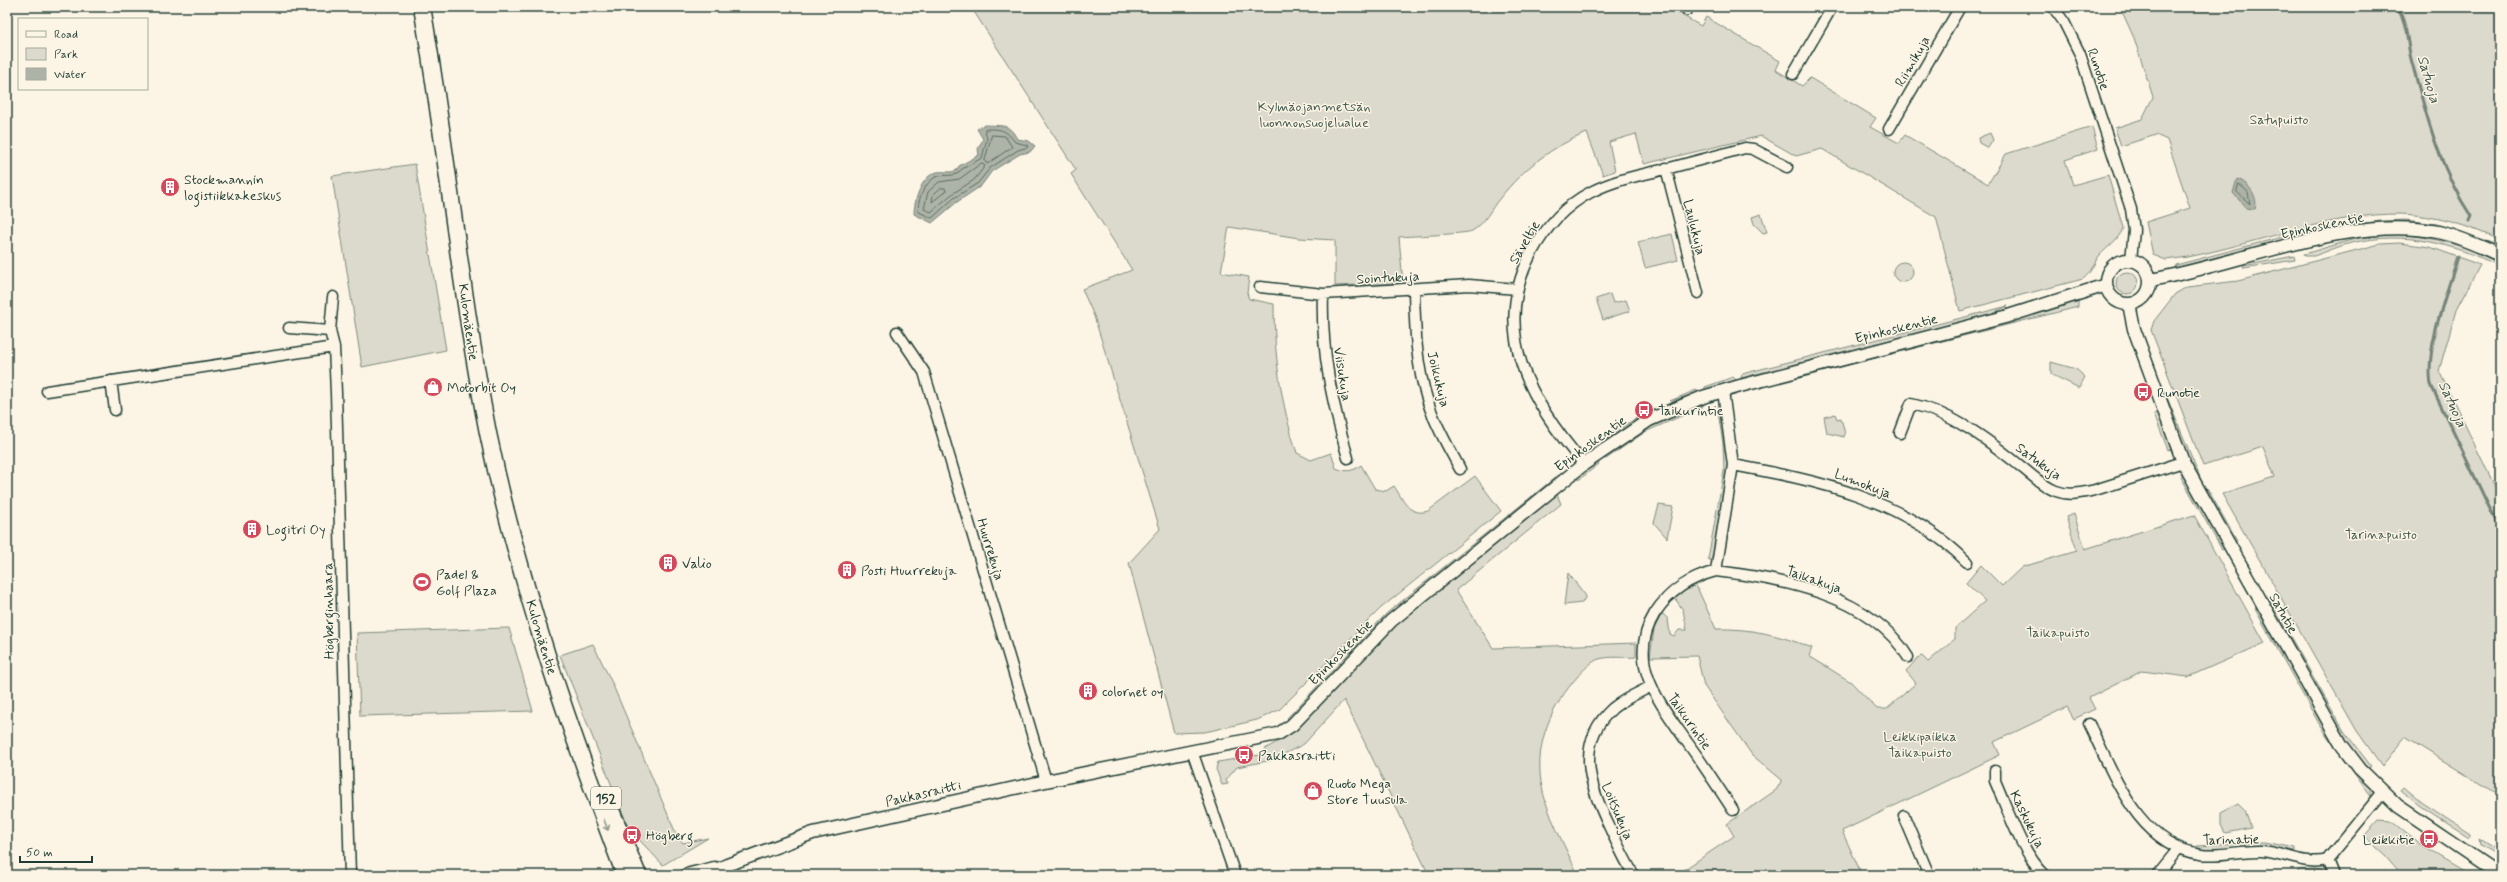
<svg xmlns="http://www.w3.org/2000/svg" width="2507" height="882" viewBox="0 0 2507 882" font-family="Mynerve,sans-serif">
  <style>
    .green { fill: #dcdacc; stroke: #7e8c80 }
    .water { fill: #aeb3a7; stroke: #758479 }
    .lines { fill: none; stroke-linecap: round; stroke-linejoin: round }
    .shore { stroke: #586c62; stroke-width: 1 }
    .stream { stroke: #758479; stroke-width: 3 }
    .minor-casing { stroke: #1f3d34; stroke-width: 13 }
    .tertiary-casing { stroke: #1f3d34; stroke-width: 15 }
    .primary-casing { stroke: #1f3d34; stroke-width: 19 }
    .minor { stroke: #fcf5e5; stroke-width: 10 }
    .tertiary { stroke: #fcf5e5; stroke-width: 12 }
    .primary { stroke: #fcf5e5; stroke-width: 16 }
    .oneway { stroke: #8e998c }
    .labels { text-anchor: middle; stroke-width: 3; stroke-linejoin: round; paint-order: stroke }
    .shield { fill: #fcf5e5; stroke: #617469; stroke-width: 1 }
    .shield-label { font-size: 13px; font-weight: bold; fill: #1f3d34 }
    .street-label { font-size: 14px; fill: #1f3d34; stroke: #fcf5e5 }
    .park-label { font-size: 14px; fill: #455c52; stroke: #fcf5e5 }
    .poi-label { font-size: 14px; fill: #1f3d34; stroke: #fcf5e5; text-anchor: start }
    .water-label { font-size: 15px; font-style: italic; fill: #435a51; stroke: #fcf5e5 }
  </style>
  <rect width="100%" height="100%" fill="#fcf5e5"/>
  <filter id="ink" filterUnits="userSpaceOnUse"><feTurbulence type="fractalNoise" baseFrequency=".025" numOctaves="2"/><feDisplacementMap in="SourceGraphic" scale="8" xChannelSelector="R" yChannelSelector="G"/><feConvolveMatrix kernelMatrix="1 2 1 2 8 2 1 2 1" color-interpolation-filters="sRGB"/></filter>
  <g filter="url(#ink)">
    <path class="green" d="M971 7H1667L1701 26 1706 17 1780 61 1776 70 1802 86 1810 78 1876 118 1870 127 1899 143 1905 135 1988 184 2006 154 2092 127 2098 149 2065 160 2073 185 2108 175 2123 228C2118 241 2108 246 2099 256 2093 264 2092 272 2083 279L1960 311 1936 217 1822 149 1796 156 1761 136 1644 164 1636 134 1609 142 1615 171 1603 175 1587 133C1552 146 1523 169 1500 198 1491 208 1485 224 1472 231 1466 234 1411 236 1399 237L1403 283 1335 286V240L1299 238 1229 227 1221 272 1249 277 1247 293 1249 299 1274 304C1274 356 1281 404 1297 453L1311 460 1331 453 1336 468C1344 472 1353 472 1361 465L1375 489 1386 491 1394 486C1403 499 1408 517 1428 511L1475 476 1501 511 1381 608 1279 710 1257 720 1205 732 1174 733 1129 563 1160 529 1094 316 1082 289 1132 270 1071 174 1076 170Z
      M2120 7H2500V240C2468 226 2436 215 2400 214 2334 213 2254 244 2188 257L2166 260 2153 255 2146 222 2190 208 2167 140 2156 135 2121 146 2115 128 2142 119 2153 97 2134 38Z
      M1990 133 1993 140 1988 148 1979 143 1978 138Z
      M415 164 446 350 362 367 332 176Z
      M1761 214 1767 232 1763 233 1754 224 1752 217Z
      M2406 220 2437 224 2494 244 2495 247C2476 240 2457 232 2437 227 2397 217 2340 227 2300 235L2302 232 2380 221Z
      M1672 234 1678 260 1645 268 1638 242Z
      M2394 234C2437 237 2461 245 2500 261V266C2449 244 2408 230 2351 243 2339 246 2326 252 2314 256H2305L2304 254 2358 238Z
      M2289 235 2290 238 2175 268 2176 265Z
      M2400 243 2430 247 2480 265 2456 310 2439 371 2500 497V796L2405 737 2382 766 2357 731 2222 494 2275 477 2263 447 2203 466 2151 330 2154 321 2175 294 2187 287 2238 281 2380 244Z
      M2294 256 2295 260 2244 268 2243 266Z
      M1893 272a10 10 0 1 1 20 0a10 10 0 1 1-20 0Z
      M2116 283a11 11 0 1 1 22 0a11 11 0 1 1-22 0Z
      M1610 294 1613 303 1626 300 1630 311 1603 320 1596 299Z
      M2078 301V307L1808 375 1824 368Z
      M2008 306 1988 315 1741 378 1742 374 1769 367Z
      M2051 362 2076 369 2085 377 2079 388 2051 374Z
      M1733 377 1736 380 1704 391 1705 387Z
      M2159 383H2161L2202 482 2189 463Z
      M1696 390 1699 393 1670 401Z
      M1704 404 1702 407 1645 432 1606 459 1603 458C1633 433 1667 415 1704 404Z
      M1720 408 1728 462 1712 561 1708 559 1724 471 1723 444 1718 412Z
      M2157 412 2159 415 2171 449 2168 450 2154 414Z
      M1835 414 1837 419 1841 418 1845 434 1844 437 1827 433 1824 417Z
      M1640 416 1596 449 1593 445Z
      M1598 461 1599 464 1580 479 1574 480Z
      M1561 475 1562 477 1523 507 1289 720 1287 718 1387 613 1557 476Z
      M2184 475 2223 545 2224 549 2222 550 2181 477Z
      M2207 488 2237 541 2234 542 2205 491Z
      M1557 494 1561 504 1456 590 1493 648 1636 643V657C1624 658 1610 656 1599 659 1592 661 1582 671 1578 676 1552 706 1535 741 1541 782 1546 814 1565 845 1578 875H1429L1344 700 1304 744 1272 760 1237 767 1226 780 1228 784 1222 785 1216 769 1218 762 1266 754 1265 749 1289 735 1400 620Z
      M1659 505 1673 507 1667 538 1654 523Z
      M2074 514 2085 549 2194 515 2265 643 2188 677 2142 671 2089 698 2095 709 2074 719 2067 707 1994 742 2000 755 1842 831 1862 875H1676L1734 836 1727 824 1776 790 1782 780 1752 755 1704 686 1697 656 1650 657 1654 629 1662 613 1668 619 1670 634 1674 636 1679 630H1687L1683 610 1674 597 1695 583 1716 629C1750 628 1780 635 1812 648L1809 656 1851 682 1877 709H1887L1916 683 1906 671 1919 657 1922 656 1928 662 1955 639V628L1985 601 1966 583 1981 565 2002 586 2022 567 2077 551 2066 517Z
      M1568 573 1586 596 1582 603 1564 605Z
      M2268 601H2270L2344 731 2371 766 2368 769 2342 735Z
      M2257 608 2331 736 2370 786 2372 798 2322 729 2255 609Z
      M509 628 533 711 360 716 357 633Z
      M593 644 612 683 677 836 683 843 708 838 663 865 629 829 560 655Z
      M2404 787 2423 803 2471 834V837L2470 838 2421 806 2401 790Z
      M2238 804 2245 811 2251 828 2225 833 2221 825V813Z
      M2379 820 2391 821 2425 848 2471 875H2402L2387 857 2364 836Z
      M2479 839 2500 852V857L2480 845Z
      M2263 842 2296 848V851L2265 846 2219 850 2197 848V845Z
      M2314 869 2321 870 2325 875H2298V870Z"/>
    <path class="water" d="M985 125C1002 126 1009 123 1017 139L1029 141 1035 146 1030 152 1020 154 992 171 981 186 957 202 932 223 914 214C914 201 921 176 937 172 943 171 949 173 956 171L959 166 979 155 978 149 983 139 977 129Z
      M2237 179C2248 182 2259 197 2255 209L2246 208 2233 193Z"/>
    <g class="lines">
      <path class="shore" d="M985 129C1002 129 1005 129 1015 142L1027 145 1028 147 1018 150 990 168 978 183 954 198 932 218 919 212C916 201 926 179 939 176 945 175 951 176 957 174L962 169 982 158 987 139Z
        M992 135 1005 136 1012 147 987 164 985 161Z
        M982 163 985 166 974 180 952 194 931 212 924 209 928 192 939 182 959 179Z
        M2239 184 2248 192 2250 204 2237 192Z
        M941 188H945L946 191 932 202 933 195Z"/>
      <path class="stream" d="M2397 7C2407 23 2407 42 2411 59 2426 113 2439 169 2471 216L2469 221
        M2458 257C2447 292 2425 349 2431 385L2500 530"/>
      <g class="minor-casing">
        <path id="minor" d="M2053 7 2064 22 2080 54 2131 209 2134 230 2131 260
          M1687 10 1689 7
          M1793 74 1832 7
          M1889 129 1960 7
          M1666 168 1698 293
          M1260 287 1323 294 1469 285 1517 289
          M1414 290C1415 328 1416 366 1428 402 1435 425 1449 448 1460 469
          M1323 294C1321 353 1332 401 1348 458
          M333 297 330 331 334 347 336 393 350 875
          M289 328 330 331
          M897 332 924 372 1046 781
          M111 381 115 410
          M47 391 334 347
          M1723 391 1733 465 1716 571C1690 578 1670 590 1655 613 1625 662 1660 703 1687 742 1703 764 1718 787 1733 810
          M1900 433 1911 404C1951 412 1988 440 2019 465 2031 474 2042 486 2056 491 2069 496 2082 493 2095 490L2183 462
          M1584 464C1531 403 1490 333 1531 254 1545 228 1564 206 1591 192 1614 180 1640 175 1666 169 1692 162 1718 155 1745 148L1753 149 1787 167
          M1733 465C1819 481 1903 498 1967 562
          M1716 571C1782 579 1871 595 1908 657
          M2089 724C2114 774 2137 845 2201 854 2221 857 2241 850 2261 851 2283 852 2306 866 2327 860L2383 792
          M1192 751 1235 875
          M1995 771V781C2008 810 2022 854 2045 875
          M1904 816 1929 875
          M2327 860 2333 875
          M1634 875C1624 859 1617 843 1609 826 1590 787 1574 743 1613 708 1624 699 1638 693 1650 687
          M2157 875 2179 848"/>
      </g>
      <g class="tertiary-casing">
        <path id="tertiary" d="M2106 282a22 22 0 1 1 44 0a22 22 0 1 1-44 0Z
          M2150 280C2239 265 2349 214 2438 232 2459 236 2480 247 2500 255
          M2129 304 2134 329 2183 462 2341 744 2360 769 2398 806 2500 875
          M686 875 714 868
          M706 875 727 865 813 833 1046 781 1278 734 1292 725 1391 621 1584 464 1649 420 1703 397 1740 386 2005 317 2106 285"/>
      </g>
      <g class="primary-casing">
        <path id="primary" d="M422 7C447 149 460 292 488 433 519 584 570 732 625 875
          M605 796 638 875"/>
      </g>
      <use href="#minor" class="minor"/>
      <use href="#tertiary" class="tertiary"/>
      <use href="#primary" class="primary"/>
    </g>
    <defs><path id="oneway-shaft" d="M-6 0H5M1.5-3L5.5 0L1.5 3" fill="none" stroke-width="1.6" stroke-linecap="round" stroke-linejoin="round"/></defs>
    <use class="oneway" href="#oneway-shaft" transform="translate(606 825) rotate(69)"/>
  </g>
  <defs>
    <g id="building-disc" transform="scale(1)"><circle r="9.5" fill="#d1495b" stroke="#fcf5e5"/><path d="M-4-6H4V6H1V3H-1V6H-4ZM-2.5-4.3h1.7v1.8h-1.7ZM.8-4.3h1.7v1.8H.8ZM-2.5-1h1.7V.8h-1.7ZM.8-1h1.7V.8H.8Z" fill="#fff"/></g>
    <g id="shop-disc" transform="scale(1)"><circle r="9.5" fill="#d1495b" stroke="#fcf5e5"/><path d="M-5-2.5h2.3a2.7 3.5 0 0 1 5.4 0H5L5.5 6h-11ZM-1.5-2.5h3a1.5 2.3 0 0 0-3 0Z" fill="#fff"/></g>
    <g id="bus-disc" transform="scale(1)"><circle r="9.5" fill="#d1495b" stroke="#fcf5e5"/><path d="M-5-6H5V4H4V6H2V4H-2V6H-4V4H-5ZM-3.5-4V0h7V-4ZM-3.5 1.2v1.5H-2V1.2ZM2 1.2v1.5H3.5V1.2Z" fill="#fff"/></g>
    <g id="stadium-disc" transform="scale(1)"><circle r="9.5" fill="#d1495b" stroke="#fcf5e5"/><path d="M0-5a6.5 5 0 1 0 0 10a6.5 5 0 1 0 0-10ZM-3.5-1.8h7v3.6h-7Z" fill="#fff"/></g>
  </defs>
  <g fill-rule="evenodd">
    <use href="#building-disc" x="170" y="187"/>
    <use href="#shop-disc" x="433" y="387"/>
    <use href="#bus-disc" x="2143" y="392"/>
    <use href="#bus-disc" x="1644" y="410"/>
    <use href="#building-disc" x="252" y="529"/>
    <use href="#building-disc" x="668" y="563"/>
    <use href="#building-disc" x="847" y="570"/>
    <use href="#stadium-disc" x="422" y="582"/>
    <use href="#building-disc" x="1088" y="691"/>
    <use href="#bus-disc" x="1244" y="755"/>
    <use href="#shop-disc" x="1313" y="791"/>
    <use href="#bus-disc" x="632" y="835"/>
    <use href="#bus-disc" x="2429" y="839"/>
  </g>
  <g class="labels">
    <rect class="shield" x="591" y="787" width="30" height="22" rx="3"/>
    <g class="shield-label">
      <text x="606" y="803">152</text>
    </g>
    <g class="street-label">
      <text transform="translate(1912 61) rotate(-60)" y="5">Riimikuja</text>
      <text transform="translate(2099 69) rotate(71)" y="5">Runotie</text>
      <text transform="translate(2322 225) rotate(-12)" y="5">Epinkoskentie</text>
      <text transform="translate(1695 227) rotate(76)" y="5">Laulukuja</text>
      <text transform="translate(1524 242) rotate(-60)" y="5">Säveltie</text>
      <text transform="translate(1388 277) rotate(-3)" y="5">Sointukuja</text>
      <text transform="translate(469 322) rotate(82)" y="5">Kulomäentie</text>
      <text transform="translate(1896 328) rotate(-14)" y="5">Epinkoskentie</text>
      <text transform="translate(1343 374) rotate(81)" y="5">Viisukuja</text>
      <text transform="translate(1439 379) rotate(76)" y="5">Joikukuja</text>
      <text transform="translate(1590 443) rotate(-36)" y="5">Epinkoskentie</text>
      <text transform="translate(2039 461) rotate(36)" y="5">Satukuja</text>
      <text transform="translate(1863 483) rotate(21)" y="5">Lumokuja</text>
      <text transform="translate(991 549) rotate(73)" y="5">Huurrekuja</text>
      <text transform="translate(1814 579) rotate(19)" y="5">Taikakuja</text>
      <text transform="translate(328 611) rotate(-91)" y="5">Högberginhaara</text>
      <text transform="translate(2284 613) rotate(61)" y="5">Satutie</text>
      <text transform="translate(542 637) rotate(73)" y="5">Kulomäentie</text>
      <text transform="translate(1340 652) rotate(-46)" y="5">Epinkoskentie</text>
      <text transform="translate(1690 721) rotate(55)" y="5">Taikurintie</text>
      <text transform="translate(923 793) rotate(-13)" y="5">Pakkasraitti</text>
      <text transform="translate(1618 811) rotate(67)" y="5">Loitsukuja</text>
      <text transform="translate(2028 819) rotate(64)" y="5">Kaskukuja</text>
      <text transform="translate(2231 839) rotate(-1)" y="5">Tarinatie</text>
    </g>
    <g class="park-label">
      <text x="1314" y="111">Kylmäojanmetsän<tspan x="1314" dy="16">luonnonsuojelualue</tspan></text>
      <text x="2279" y="124">Satupuisto</text>
      <text x="2381" y="539">Tarinapuisto</text>
      <text x="2058" y="637">Taikapuisto</text>
      <text x="1920" y="741">Leikkipaikka<tspan x="1920" dy="16">Taikapuisto</tspan></text>
    </g>
    <g class="poi-label">
      <text x="184" y="184">Stockmannin<tspan x="184" dy="16">logistiikkakeskus</tspan></text>
      <text x="447" y="392">Motorbit Oy</text>
      <text x="2157" y="397">Runotie</text>
      <text x="1658" y="415">Taikurintie</text>
      <text x="266" y="534">Logitri Oy</text>
      <text x="682" y="568">Valio</text>
      <text x="861" y="575">Posti Huurrekuja</text>
      <text x="436" y="579">Padel &amp;<tspan x="436" dy="16">Golf Plaza</tspan></text>
      <text x="1102" y="696">colornet oy</text>
      <text x="1258" y="760">Pakkasraitti</text>
      <text x="1327" y="788">Ruoto Mega<tspan x="1327" dy="16">Store Tuusula</tspan></text>
      <text x="646" y="840">Högberg</text>
      <text x="2415" y="844" text-anchor="end">Leikkitie</text>
    </g>
    <g class="water-label">
      <text transform="translate(2429 79) rotate(74)" y="5">Satuoja</text>
      <text transform="translate(2453 404) rotate(66)" y="5">Satuoja</text>
    </g>
  </g>
  <rect width="2507" height="882" fill="none" stroke="#fcf5e5" stroke-width="24"/>
  <rect x="12" y="12" width="2483" height="858" fill="none" stroke="#1f3d34" stroke-width="1.5" filter="url(#ink)"/>
  <rect x="18" y="18" width="130" height="72" fill="#fcf5e5" stroke="#a4ab9e"/>
  <rect x="26" y="31" width="20" height="6" fill="#fcf5e5" stroke="#a4ab9e"/>
  <text x="54" y="38" font-size="12" fill="#1f3d34">Road</text>
  <rect x="26" y="48" width="20" height="12" fill="#dcdacc" stroke="#a4ab9e"/>
  <text x="54" y="58" font-size="12" fill="#1f3d34">Park</text>
  <rect x="26" y="68" width="20" height="12" fill="#aeb3a7" stroke="#a4ab9e"/>
  <text x="54" y="78" font-size="12" fill="#1f3d34">Water</text>
  <path d="M20 856v6h72v-6" fill="none" stroke="#1f3d34" stroke-width="2"/>
  <text x="26" y="856" font-size="12" fill="#1f3d34" stroke="#fcf5e5" stroke-width="3" paint-order="stroke">50 m</text>
</svg>
